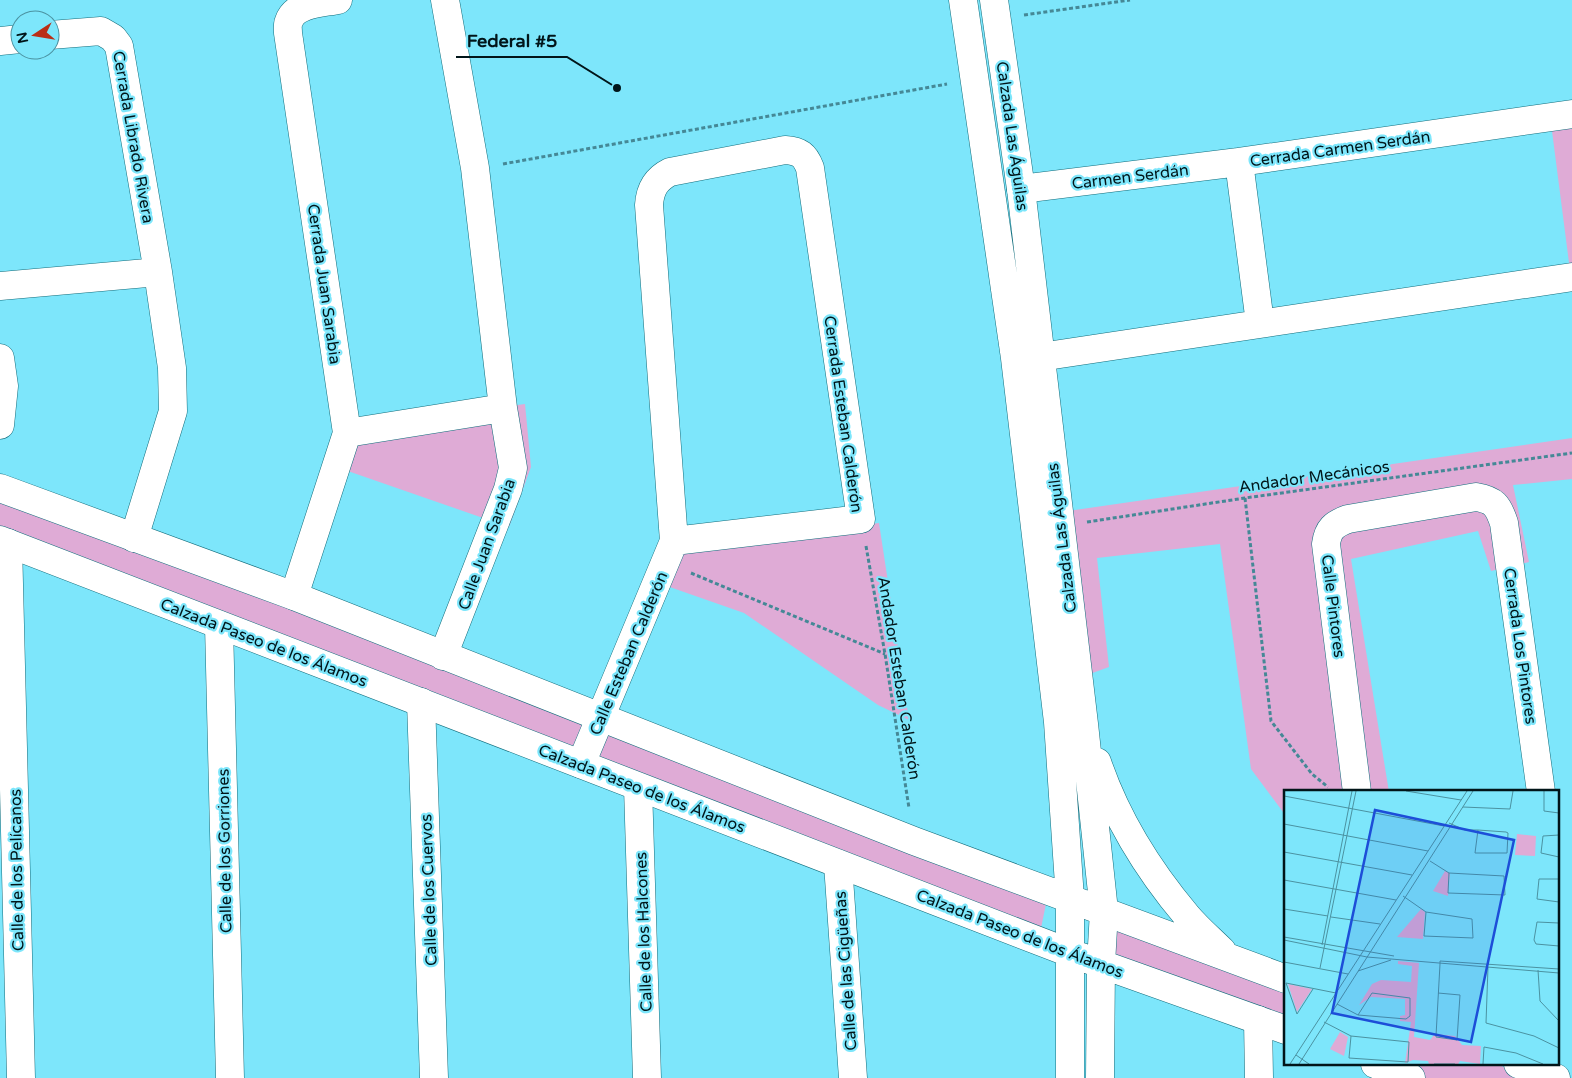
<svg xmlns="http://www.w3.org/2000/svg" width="1572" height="1078" viewBox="0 0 1572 1078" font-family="'Varela Round',sans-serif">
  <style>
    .green { fill: #dfabd6 }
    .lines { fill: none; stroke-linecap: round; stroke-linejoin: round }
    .street-casing { stroke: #126d7c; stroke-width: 29 }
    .secondary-casing { stroke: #126d7c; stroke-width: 29 }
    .path { stroke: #458896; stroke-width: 3; stroke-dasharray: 4 2.5; stroke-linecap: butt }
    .street { stroke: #fff; stroke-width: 28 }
    .secondary { stroke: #fff; stroke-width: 28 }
    .labels { text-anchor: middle; stroke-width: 4.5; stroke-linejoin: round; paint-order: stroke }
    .street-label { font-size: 16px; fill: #011519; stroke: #7de6fb }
    .inset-road { fill: none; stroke: #4b92a1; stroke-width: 1 }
    .view { fill: #1d4ed8; fill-opacity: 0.15; stroke: #1d4ed8; stroke-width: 2.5 }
    .inset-edge { fill: none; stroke: #011519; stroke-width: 2.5 }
    .leader { fill: none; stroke: #011519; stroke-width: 2 }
    .callout-dot { fill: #011519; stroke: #7de6fb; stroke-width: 2 }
    .callout-label { font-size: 18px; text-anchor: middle; font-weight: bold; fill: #011519; stroke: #7de6fb; stroke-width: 4.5; stroke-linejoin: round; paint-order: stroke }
  </style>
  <rect width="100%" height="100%" fill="#7de6fb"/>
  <path class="green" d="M1572 106V286L1552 131Z
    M525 404 531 467 509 527 342 469 353 427Z
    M1572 438V479L1513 485 1529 562 1491 571 1478 531 1351 559 1389 792H1286V816L1251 769 1220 544 1097 558 1109 667 1087 675 1068 511Z
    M0 497 1047 899 1040 933 0 531Z
    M879 523 909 720 878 705 744 613 664 585 677 548Z
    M1111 922 1286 986V1026L1109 959Z
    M1388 1064H1496L1533 1078H1424Z"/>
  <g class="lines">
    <g class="street-casing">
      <path id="street" d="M50 35 101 31 113 38 119 46 158 272 172 368 173 411 134 538
        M0 41 20 39
        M1239 162 1260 323
        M1021 189 1239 162 1572 114
        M0 286 158 272
        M0 358 4 386 0 425
        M1017 358 1040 357 1572 277
        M347 433 503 408
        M8 543 21 1078
        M294 596 347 433 288 33C288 29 287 24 289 21 295 3 323 3 338 0
        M219 625 230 1078
        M443 656 508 489 513 468 503 408 475 168 445 0
        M421 702 434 1078
        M581 764 674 541 649 205C650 189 656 179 670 172L785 150C800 151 805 155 810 168L861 519 674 541
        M638 787 647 1078
        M1357 792 1326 544C1328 529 1334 524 1348 519L1476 497C1494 500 1498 505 1504 523L1541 792
        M838 864 853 1078
        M1258 1020 1259 1078"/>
    </g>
    <g class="secondary-casing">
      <path id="secondary" d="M963 0 1015 358 1058 722 1070 899V1078
        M994 0 1021 189 1084 724 1104 911 1101 964 1100 1078
        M0 488 294 596 914 841 1286 979
        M0 540 1070 953 1286 1030
        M1097 762C1116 818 1149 871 1187 916 1198 929 1211 940 1222 951
        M1375 1064 1411 1078
        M1518 1064 1556 1078"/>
    </g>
    <path class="path" d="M1024 15 1130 0
      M503 164 947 84
      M1245 498 1271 721 1312 774 1328 787
      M1087 522 1245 498 1572 453
      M866 546 885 654 909 808
      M691 573 885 654"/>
    <use href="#street" class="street"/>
    <use href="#secondary" class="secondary"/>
  </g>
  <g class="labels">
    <g class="street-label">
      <text transform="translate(1013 136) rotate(82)" y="6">Calzada Las Águilas</text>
      <text transform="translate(134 137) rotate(80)" y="6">Cerrada Librado Rivera</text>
      <text transform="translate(1340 148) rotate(-8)" y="6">Cerrada Carmen Serdán</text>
      <text transform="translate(1130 176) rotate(-7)" y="6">Carmen Serdán</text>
      <text transform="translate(325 284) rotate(82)" y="6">Cerrada Juan Sarabia</text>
      <text transform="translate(844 414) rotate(82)" y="6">Cerrada Esteban Calderón</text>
      <text transform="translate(1314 476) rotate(-8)" y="6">Andador Mecánicos</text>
      <text transform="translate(1061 538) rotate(-97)" y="6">Calzada Las Águilas</text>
      <text transform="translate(486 544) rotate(-70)" y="6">Calle Juan Sarabia</text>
      <text transform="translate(1334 606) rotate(83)" y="6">Calle Pintores</text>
      <text transform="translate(264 642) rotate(21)" y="6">Calzada Paseo de los Álamos</text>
      <text transform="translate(1521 646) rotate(82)" y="6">Cerrada Los Pintores</text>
      <text transform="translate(628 653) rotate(-67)" y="6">Calle Esteban Calderón</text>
      <text transform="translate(900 678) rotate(81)" y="6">Andador Esteban Calderón</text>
      <text transform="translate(642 788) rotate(21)" y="6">Calzada Paseo de los Álamos</text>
      <text transform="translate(224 851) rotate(-91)" y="6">Calle de los Gorriones</text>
      <text transform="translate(16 870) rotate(-91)" y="6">Calle de los Pelícanos</text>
      <text transform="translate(428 890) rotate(-92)" y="6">Calle de los Cuervos</text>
      <text transform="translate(643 932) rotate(-92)" y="6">Calle de los Halcones</text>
      <text transform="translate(1020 933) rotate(21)" y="6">Calzada Paseo de los Álamos</text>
      <text transform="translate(845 971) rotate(-94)" y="6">Calle de las Cigüeñas</text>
    </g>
  </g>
  <g transform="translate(1284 790)">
    <rect width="275" height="275" fill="#7de6fb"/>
    <path d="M233 44 252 46 251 66 231 65ZM161 81 166 83 164 106 149 101ZM137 119 141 122 139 149 113 147ZM114 171 135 173 130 247 146 250 151 244 171 246 178 255 197 256 196 274 176 271 174 274H145L144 271 129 270 121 273 127 232 116 231V226L121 225V209L87 207 75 215 88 194 97 190 127 192 128 176 114 174ZM4 194 28 199 13 222ZM56 242 64 247 60 266 46 259Z" fill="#dfabd6"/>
    <path class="inset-road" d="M122 1 177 10M260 1V21L275 23M0 6 160 36M179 17 226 19 229 1M165 33 181 40H194L222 42 224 43 223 63H191L194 40M0 34 144 61M275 45 259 46 257 63 275 67M0 62 128 85M146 71 165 83 220 86 221 105 164 103 165 83M275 89H255L253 109 275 112M0 90 112 110M119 106 142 122 188 129 189 148 140 146 142 122M0 119 44 126M47 127 96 134M275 133 253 132 250 150 252 154 275 156M0 147 110 166M0 150 83 167 275 183M38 155 68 1M156 171 275 179M0 172 64 184M204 177 202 233 250 246 275 258M36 178 72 1M254 180 256 211 275 231M74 181 107 170M2 193 52 203M2 193 13 224M154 203 176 205 173 250 152 247V246L156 174V171M53 214 74 225 122 229 126 226V208L88 203 74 225M13 224 29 199M40 232 67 246 125 252 124 272 65 268 67 246M12 265 25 274M6 274 183 1M15 274 189 1M150 274H171M199 274 200 257 232 263 259 274"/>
    <path class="view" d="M91 20 230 50 187 252 48 223Z"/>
    <rect width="275" height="275" class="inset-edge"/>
  </g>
  <path class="leader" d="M617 88L567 57H456"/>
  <circle class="callout-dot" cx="617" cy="88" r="5"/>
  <g class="callout-label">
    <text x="512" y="47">Federal #5</text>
  </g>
  <g transform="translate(35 35) rotate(258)"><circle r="24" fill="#7de6fb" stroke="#4b92a1"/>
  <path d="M0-4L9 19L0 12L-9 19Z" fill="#ba2e16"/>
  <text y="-8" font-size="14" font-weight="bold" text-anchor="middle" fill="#011519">N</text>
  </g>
</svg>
